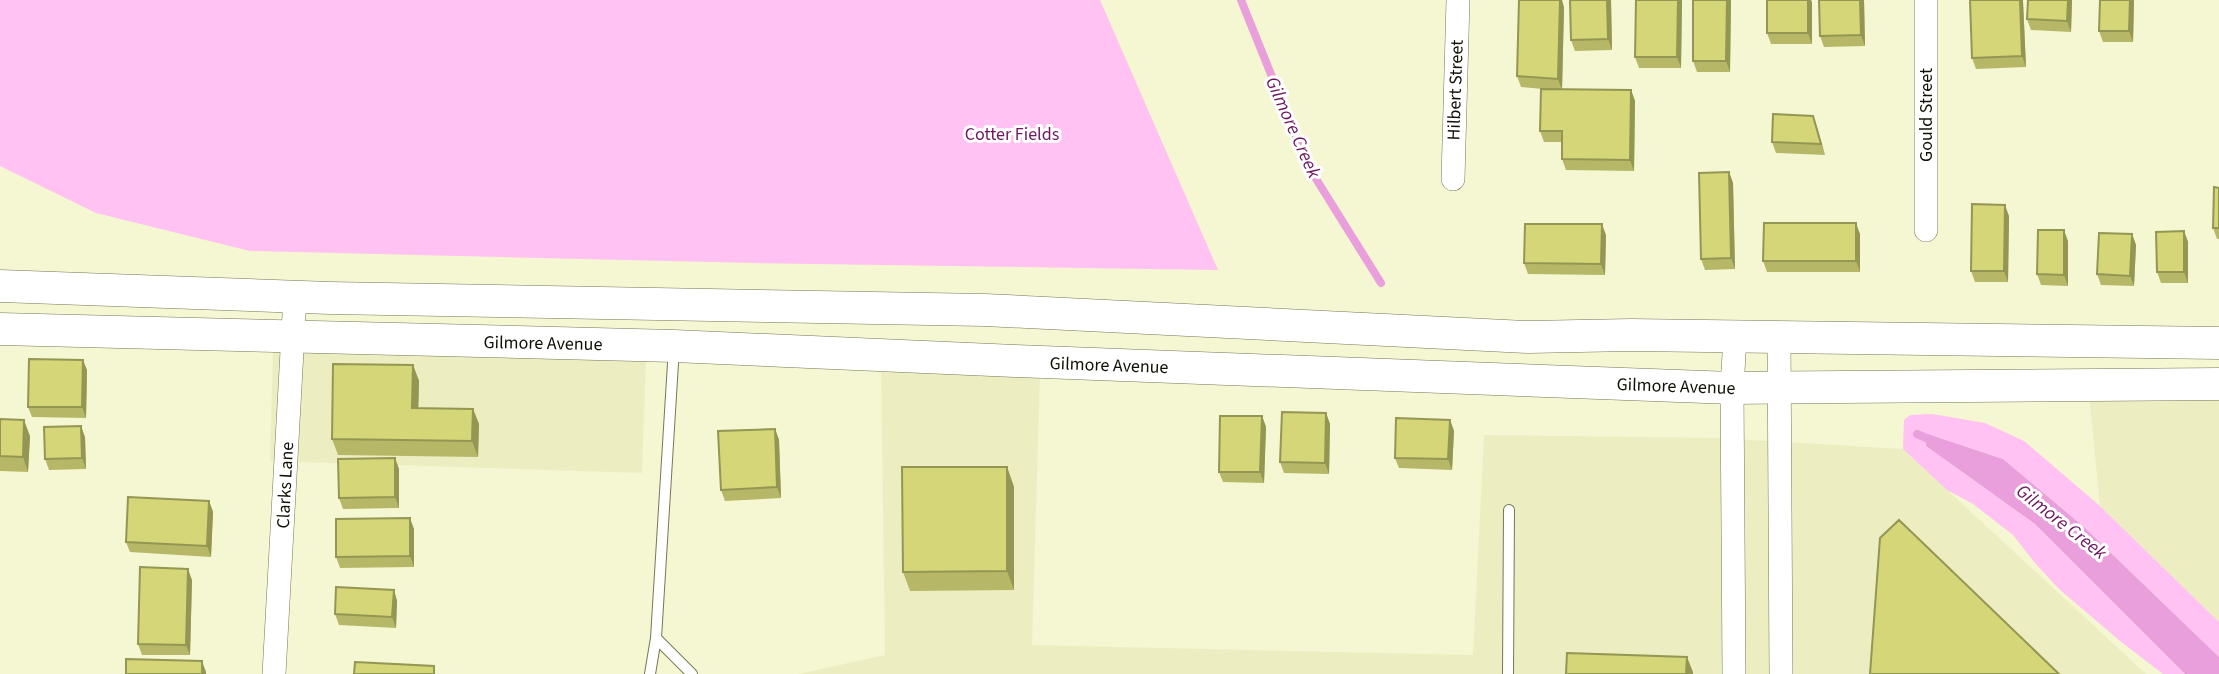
<svg xmlns="http://www.w3.org/2000/svg" width="2219" height="674" viewBox="0 0 2219 674" font-family="'Source Sans 3',sans-serif">
  <style>
    .built { fill: #eceec2 }
    .green { fill: #ffc2f3 }
    .water { fill: #e99fdb }
    .lines { fill: none; stroke-linecap: round; stroke-linejoin: round }
    .stream { stroke: #e99fdb; stroke-width: 8 }
    .lane-casing { stroke: #767756; stroke-width: 12 }
    .street-casing { stroke: #767756; stroke-width: 24 }
    .secondary-casing { stroke: #767756; stroke-width: 33 }
    .lane { stroke: #fff; stroke-width: 10 }
    .street { stroke: #fff; stroke-width: 23 }
    .secondary { stroke: #fff; stroke-width: 32 }
    .wall { fill: #b6b867 }
    .shaded-wall { fill: #949654 }
    .building { fill: #d4d678; stroke: #949654; stroke-width: 2 }
    .labels { text-anchor: middle; stroke-width: 6; stroke-linejoin: round; paint-order: stroke }
    .street-label { font-size: 18px; fill: #101005; stroke: #fff }
    .park-label { font-size: 18px; fill: #6d1763; stroke: #fff }
    .water-label { font-size: 19px; font-style: italic; fill: #6c1662; stroke: #fff }
  </style>
  <rect width="100%" height="100%" fill="#f5f7d3"/>
  <path class="built" d="M273 347 646 359 642 473 270 461Z
    M881 369 1040 375 1032 645 1473 655 1484 435 1718 438 1903 449 2146 674H798L885 655Z
    M2219 394V622L2100 506 2089 396Z"/>
  <path class="green" d="M0 0H1100L1218 270 752 263 250 251 96 213 0 166Z
    M1932 414 1985 423 2024 441 2100 506 2219 622V657L2084 527 2003 459 1925 433 1926 446 2035 524 2185 674H2163L2120 641 2059 589 2035 563 2013 535 1973 504 1947 490 1903 449 1904 420 1910 415Z"/>
  <path class="water" d="M1925 433 2003 459 2084 527 2219 657V674H2185L2035 524 1926 446Z"/>
  <g class="lines">
    <path class="stream" d="M1241 0 1308 166 1381 283
      M1917 434 1933 441"/>
    <g class="lane-casing">
      <path id="lane" d="M656 638 674 347
        M650 674 656 638 692 674
        M1508 674 1509 510"/>
    </g>
    <g class="street-casing">
      <path id="street" d="M1926 0V230
        M1453 179 1458 0
        M1779 338 1781 674
        M274 674 295 297
        M1734 674 1732 388 1735 338"/>
    </g>
    <g class="secondary-casing">
      <path id="secondary" d="M0 286 330 298 985 310 1528 337 1631 335 2219 343
        M0 329 674 346 1015 361 1732 388 2219 384"/>
    </g>
    <use href="#lane" class="lane"/>
    <use href="#street" class="street"/>
    <use href="#secondary" class="secondary"/>
  </g>
  <path class="wall" d="M1611 0 1612 50 1575 51 1571 40Z
    M1636 0H1682L1681 68H1639L1635 57Z
    M1693 0H1731L1730 72H1697L1693 61Z
    M1819 0H1864L1865 46 1824 47 1820 36Z
    M1970 0H2023L2026 67 1976 69 1972 58Z
    M2028 0H2072L2071 32 2031 30 2027 19Z
    M2134 0 2133 42H2103L2099 31Z
    M1812 2V44H1771L1767 33Z
    M1564 7 1562 89 1631 90 1635 101 1634 171 1566 170 1562 159V142H1544L1540 131 1543 89 1521 87 1517 76Z
    M1813 116 1825 155 1776 153 1772 142Z
    M1729 172 1733 183 1735 269 1705 270 1701 259Z
    M2219 188V239H2217L2213 228Z
    M2009 216 2008 282H1975L1971 271Z
    M2184 231 2188 242V283H2161L2157 272Z
    M1860 234V272H1767L1763 261Z
    M2132 234 2136 245 2134 286 2101 285 2097 274Z
    M1606 235 1605 275 1528 274 1524 263Z
    M2068 241V286L2041 285 2037 274Z
    M413 365 419 381 418 408 473 409 479 424 478 457 338 455 332 439Z
    M87 370 86 418 32 417 28 407Z
    M1326 413 1330 424 1329 474 1284 473 1280 462Z
    M1262 416 1266 427 1264 483 1223 482 1219 472Z
    M0 419 30 436 28 472 0 471Z
    M1450 420 1454 431 1452 470 1399 468 1395 458Z
    M775 429 779 440 781 498 725 501 721 490Z
    M85 437 86 469 49 470 45 459Z
    M395 458 399 469V508L343 509 339 498Z
    M1007 467 1014 487V590L910 591 903 572Z
    M209 501 213 512 211 557 130 552 126 542Z
    M414 529V567L340 568 336 557Z
    M192 580 190 655H142L138 644Z
    M394 590 397 601 396 628 339 625 335 614Z"/>
  <path class="shaded-wall" d="M1560 0H1562L1564 7 1562 90 1558 79Z
    M1607 0H1611L1612 50 1608 39Z
    M1678 0H1682L1681 68 1677 57Z
    M1727 0H1731L1730 72 1726 61Z
    M1808 0H1811L1812 2V44L1808 33Z
    M1860 0H1864L1865 46 1861 35Z
    M2020 0H2023V2L2026 67 2022 56Z
    M2068 0H2072L2071 32 2067 21Z
    M2130 0H2134L2133 42 2129 31Z
    M1631 90 1635 101 1634 171 1630 160Z
    M1813 116 1817 127 1825 155 1821 144Z
    M1729 172 1733 183 1735 269 1731 258Z
    M2005 205 2009 216 2008 282 2004 271Z
    M1856 223 1860 234V272L1856 261Z
    M1602 224 1606 235 1605 275 1601 264Z
    M2064 230 2068 241V286L2064 275Z
    M2184 231 2188 242V283L2184 272Z
    M2132 234 2136 245 2134 286 2130 276Z
    M83 360 87 370 86 418 82 407Z
    M413 365 419 381 418 423 412 408Z
    M473 409 479 424 478 457 472 441Z
    M1326 413 1330 424 1329 474 1325 463Z
    M1262 416 1266 427 1264 483 1260 472Z
    M24 420 30 436 28 472 23 457Z
    M1450 420 1454 431 1452 470 1448 459Z
    M81 426 85 437 86 469 82 458Z
    M775 429 779 440 781 498 777 487Z
    M395 458 399 469V508L395 497Z
    M1007 467 1014 487V590L1007 571Z
    M209 501 213 512 211 557 207 546Z
    M410 518 414 529V567L410 556Z
    M188 569 192 580 190 655 186 645Z
    M394 590 397 601 396 628 392 617Z
    M1687 657 1693 672V674H1686Z
    M202 661 206 672V674H202Z"/>
  <path class="building" d="M1519 0H1560L1558 79 1517 76Z
    M1570 0H1607L1608 39 1571 40Z
    M1636 0H1678L1677 57H1635Z
    M1693 0H1727L1726 61H1693Z
    M1767 0H1808V33H1767Z
    M1819 0H1860L1861 35 1820 36Z
    M1970 0H2020L2022 56 1972 58Z
    M2028 0H2068L2067 21 2027 19Z
    M2100 0H2130L2129 31H2099Z
    M1541 89 1631 90 1630 160 1562 159V131H1540Z
    M1773 114 1813 116 1821 144 1772 142Z
    M1729 172 1731 258 1701 259 1699 173Z
    M2214 187 2219 188V228H2213Z
    M1972 204 2005 205 2004 271H1971Z
    M1764 223H1856V261H1763Z
    M1525 224H1602L1601 264 1524 263Z
    M2038 230H2064V275L2037 274Z
    M2184 231V272H2157L2156 232Z
    M2099 233 2132 234 2130 276 2097 274Z
    M29 359 83 360 82 407H28Z
    M333 364 413 365 412 408 473 409 472 441 332 439Z
    M1282 412 1326 413 1325 463 1280 462Z
    M1220 416H1262L1260 472H1219Z
    M1396 418 1450 420 1448 459 1395 458Z
    M0 419 24 420 23 457 0 456Z
    M81 426 82 458 45 459 44 427Z
    M775 429 777 487 721 490 718 431Z
    M395 458V497L339 498 338 459Z
    M902 467H1007V571L903 572Z
    M128 497 209 501 207 546 126 542Z
    M410 518V556L336 557V519Z
    M1899 520 2059 674H1870L1880 538Z
    M140 567 188 569 186 645 138 644Z
    M336 587 394 590 392 617 335 614Z
    M1567 653 1687 657 1686 674H1566Z
    M126 659 202 661V674H126Z
    M355 662 434 666V674H354Z"/>
  <g class="labels">
    <g class="street-label">
      <text transform="translate(1455 90) rotate(-88)" y="6">Hilbert Street</text>
      <text transform="translate(1926 115) rotate(-90)" y="6">Gould Street</text>
      <text transform="translate(543 343) rotate(1)" y="6">Gilmore Avenue</text>
      <text transform="translate(1109 365) rotate(2)" y="6">Gilmore Avenue</text>
      <text transform="translate(1676 386) rotate(2)" y="6">Gilmore Avenue</text>
      <text transform="translate(285 485) rotate(-87)" y="6">Clarks Lane</text>
    </g>
    <g class="park-label">
      <text x="1012" y="140">Cotter Fields</text>
    </g>
    <g class="water-label">
      <text transform="translate(1294 127) rotate(66)" y="7">Gilmore Creek</text>
      <text transform="translate(2062 521) rotate(38)" y="7">Gilmore Creek</text>
    </g>
  </g>
</svg>
